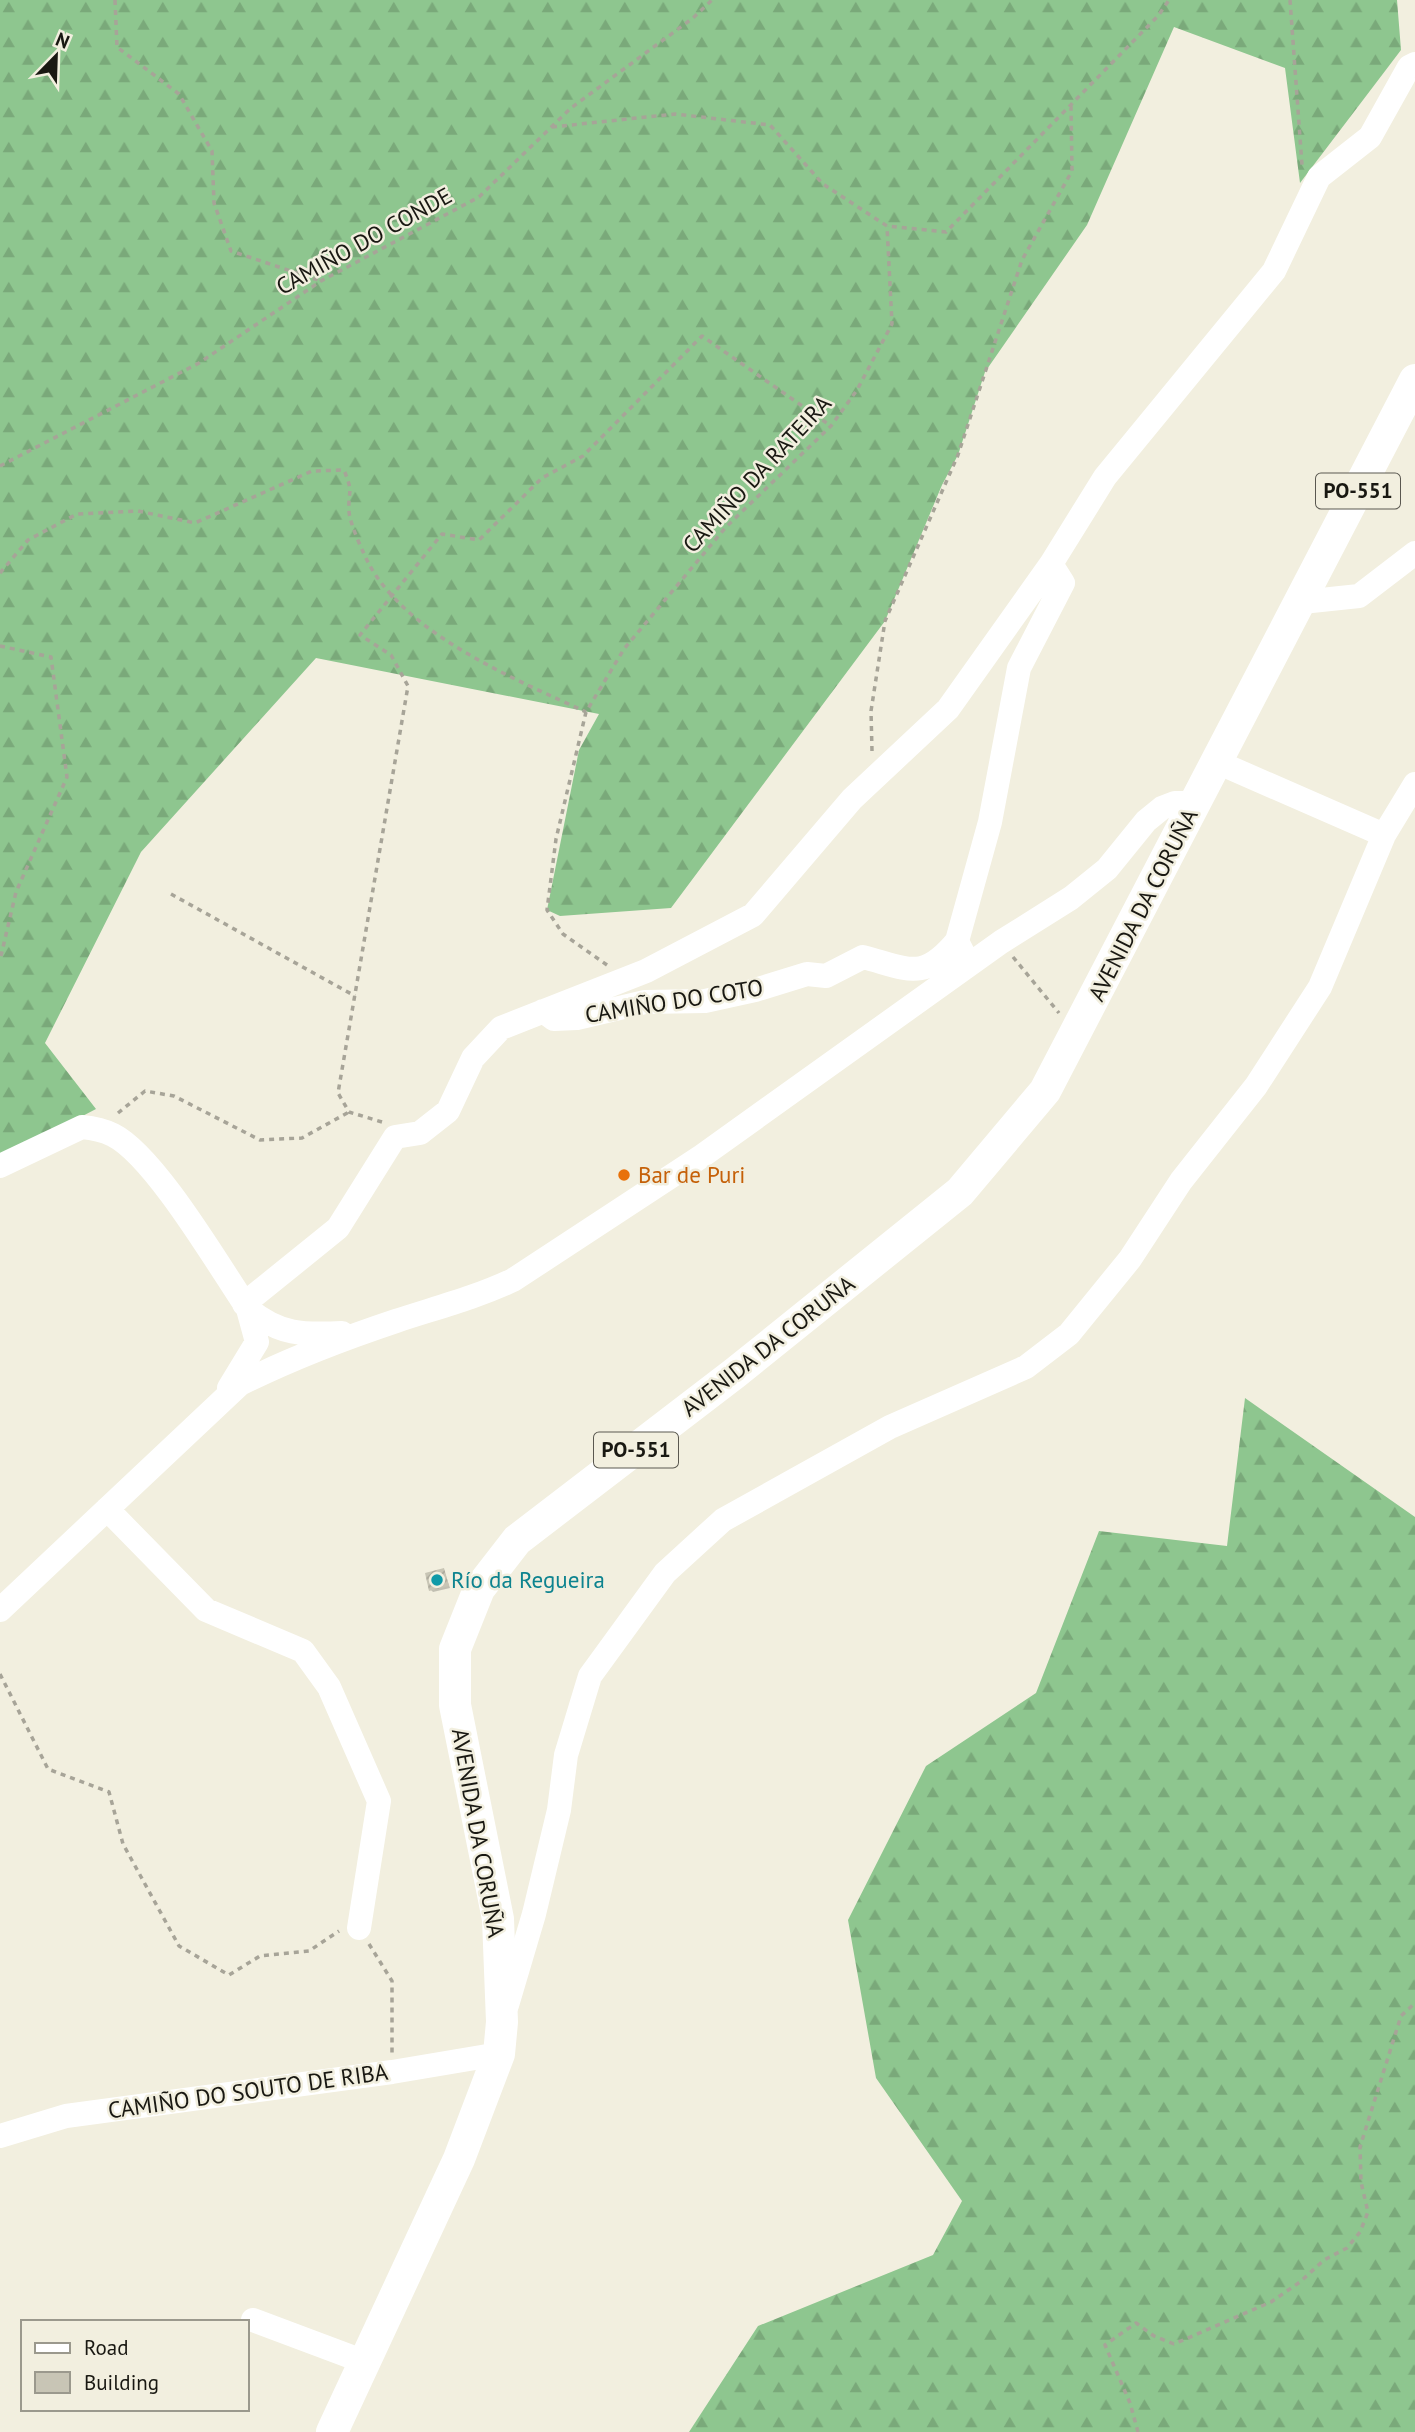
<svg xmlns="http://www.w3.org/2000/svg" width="1415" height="2432" viewBox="0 0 1415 2432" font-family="'PT Sans',sans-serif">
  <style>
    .forest { fill: url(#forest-firs) }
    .shadow { fill: #0003 }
    .building { fill: url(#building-hatch) }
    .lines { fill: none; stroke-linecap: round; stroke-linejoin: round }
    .path { stroke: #a7a498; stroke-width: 3.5; stroke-dasharray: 5 5; stroke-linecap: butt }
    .minor { stroke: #fff; stroke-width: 24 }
    .major { stroke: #fff; stroke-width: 32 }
    .food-dot { fill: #e8710a; stroke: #f2efdf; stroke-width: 2.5 }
    .culture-dot { fill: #0f9aa8; stroke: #f2efdf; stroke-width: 2.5 }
    .labels { text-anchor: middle; stroke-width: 5; stroke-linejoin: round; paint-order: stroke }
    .shield { fill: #f2efdf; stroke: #5a5850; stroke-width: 2 }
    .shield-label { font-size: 21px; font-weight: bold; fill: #191812 }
    .street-label { font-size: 23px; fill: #191812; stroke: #f2efdf }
    .food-label { font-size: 23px; fill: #c56008; stroke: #f2efdf; text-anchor: start }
    .culture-label { font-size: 23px; fill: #0d838f; stroke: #f2efdf; text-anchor: start }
  </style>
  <defs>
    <pattern id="forest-firs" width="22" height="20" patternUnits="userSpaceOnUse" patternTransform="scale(1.75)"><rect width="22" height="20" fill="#8ec68f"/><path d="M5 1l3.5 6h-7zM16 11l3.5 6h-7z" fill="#7aa97a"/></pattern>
    <pattern id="building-hatch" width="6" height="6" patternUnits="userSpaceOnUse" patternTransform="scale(1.75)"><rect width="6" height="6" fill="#c8c5b5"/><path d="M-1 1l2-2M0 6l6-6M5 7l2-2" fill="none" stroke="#aba89b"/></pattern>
  </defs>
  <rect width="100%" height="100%" fill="#f2efdf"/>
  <path class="forest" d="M0 0H1397L1401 50 1300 183 1285 68 1174 27 1087 225 985 372 958 455 942 485 885 621 671 908 560 916 547 910 579 750 599 714 316 658 141 852 45 1043 96 1109 0 1159Z
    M1245 1398 1415 1517V2432H689L758 2326 933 2255 962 2201 876 2078 848 1920 926 1766 1036 1693 1099 1531 1227 1546Z"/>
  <path class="shadow" d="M444 1570 450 1588 433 1592 431 1590Z"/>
  <path class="building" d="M444 1568 449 1586 429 1591 425 1573Z"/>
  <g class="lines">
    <path class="path" d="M115 0 117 47 179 94 212 151 214 203 231 251 321 281
      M1290 0 1302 165
      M552 127 675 114 770 125 823 184 887 226 946 232 1158 16 1169 0
      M0 466 199 363 321 281 479 197 571 108 693 18 712 0
      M0 573 28 540 77 514 138 511 195 523 312 471 344 470C354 495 348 488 349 511 349 522 364 555 370 566 411 637 515 679 586 712
      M0 646 51 657 67 777 16 892 0 960
      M872 751 871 711 885 621 958 455 1022 260 1072 171 1071 106
      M171 894 355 996
      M1013 957 1059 1013
      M607 965 563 934 547 910 556 839 586 712 624 649 726 527 831 426 857 390 892 324 887 226
      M118 1113 145 1091 174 1096 260 1140 302 1138 349 1112
      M382 1122 349 1112 338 1093 408 686 391 655 360 635 442 534 479 540 542 478 583 456 702 336 831 426
      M0 1674 48 1769 109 1792 123 1844 179 1946 229 1975 260 1956 309 1951 339 1931
      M369 1944 392 1981V2053
      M1138 2432 1130 2403 1105 2345 1136 2323 1154 2336 1174 2344 1271 2302 1300 2282 1324 2260 1347 2248 1360 2232 1368 2212 1361 2182 1360 2147 1401 2016 1415 2003"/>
    <path class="minor" d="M1302 602 1359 596 1415 553
      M1217 762 1384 835
      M963 953 957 941 990 822 1019 668 1063 583 1051 564
      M543 1011 554 1019 577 1018 645 1002 705 1001 755 990 807 974 826 976 863 957C909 969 923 982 957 941
      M0 1166 82 1127C93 1128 103 1130 113 1135 155 1156 220 1268 248 1309L257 1342 229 1388
      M244 1304 338 1228 395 1137 420 1133 448 1111 473 1058 501 1028 646 971 753 915 852 799 948 709 1051 564 1105 477 1274 271 1319 177 1370 137 1409 67 1415 64
      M248 1309C280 1335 303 1335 342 1333
      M107 1509 206 1610 303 1651 329 1687 379 1801 359 1928
      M0 1610 240 1384C290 1359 342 1339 396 1321 435 1308 475 1298 513 1280L702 1156 1001 942 1071 898 1107 869 1146 821 1162 808 1175 803H1196
      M507 2005 534 1914 559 1810 566 1755 590 1676 665 1573 723 1520 890 1427 1026 1367 1069 1334 1130 1259 1181 1181 1256 1086 1320 987 1384 835 1415 784
      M0 2136 66 2116 392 2072 499 2054
      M253 2320 365 2362"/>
    <path class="major" d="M332 2432 459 2159 499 2054 502 2022 498 1919 455 1705V1649L479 1589 517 1540 735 1373 960 1192 1045 1091 1415 380"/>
  </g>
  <circle class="food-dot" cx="624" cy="1175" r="7"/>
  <circle class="culture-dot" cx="437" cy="1580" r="7"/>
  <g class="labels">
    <g class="shield">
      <rect x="1316" y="473.5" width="84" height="35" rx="5"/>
      <rect x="594" y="1432.5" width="84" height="35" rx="5"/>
    </g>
    <g class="shield-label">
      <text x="1358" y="498">PO-551</text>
      <text x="636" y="1457">PO-551</text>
    </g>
    <g class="street-label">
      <text transform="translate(364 241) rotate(-29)" y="8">CAMIÑO DO CONDE</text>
      <text transform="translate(757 474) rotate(-47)" y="8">CAMIÑO DA RATEIRA</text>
      <text transform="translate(1143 905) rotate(-63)" y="8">AVENIDA DA CORUÑA</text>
      <text transform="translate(674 1001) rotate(-9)" y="8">CAMIÑO DO COTO</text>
      <text transform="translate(768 1346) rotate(-38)" y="8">AVENIDA DA CORUÑA</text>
      <text transform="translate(478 1833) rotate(80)" y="8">AVENIDA DA CORUÑA</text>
      <text transform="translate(248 2091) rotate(-8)" y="8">CAMIÑO DO SOUTO DE RIBA</text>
    </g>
    <g class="food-label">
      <text x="638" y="1183">Bar de Puri</text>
    </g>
    <g class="culture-label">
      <text x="451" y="1588">Río da Regueira</text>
    </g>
  </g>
  <rect x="21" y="2320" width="228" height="91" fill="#f2efdf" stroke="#9b998d" stroke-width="2"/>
  <rect x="35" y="2343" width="35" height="10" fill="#ffffff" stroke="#9b998d" stroke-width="2"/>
  <text x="84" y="2355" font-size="21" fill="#191812">Road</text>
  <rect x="35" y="2372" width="35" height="21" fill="#c8c5b5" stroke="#9b998d" stroke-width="2"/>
  <text x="84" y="2390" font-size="21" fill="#191812">Building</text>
  <g transform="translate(56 56) rotate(23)" stroke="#f2efdf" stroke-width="5" paint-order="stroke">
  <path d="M0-5L12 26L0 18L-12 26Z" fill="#191812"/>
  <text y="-10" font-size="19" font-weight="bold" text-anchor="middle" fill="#191812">N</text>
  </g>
</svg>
